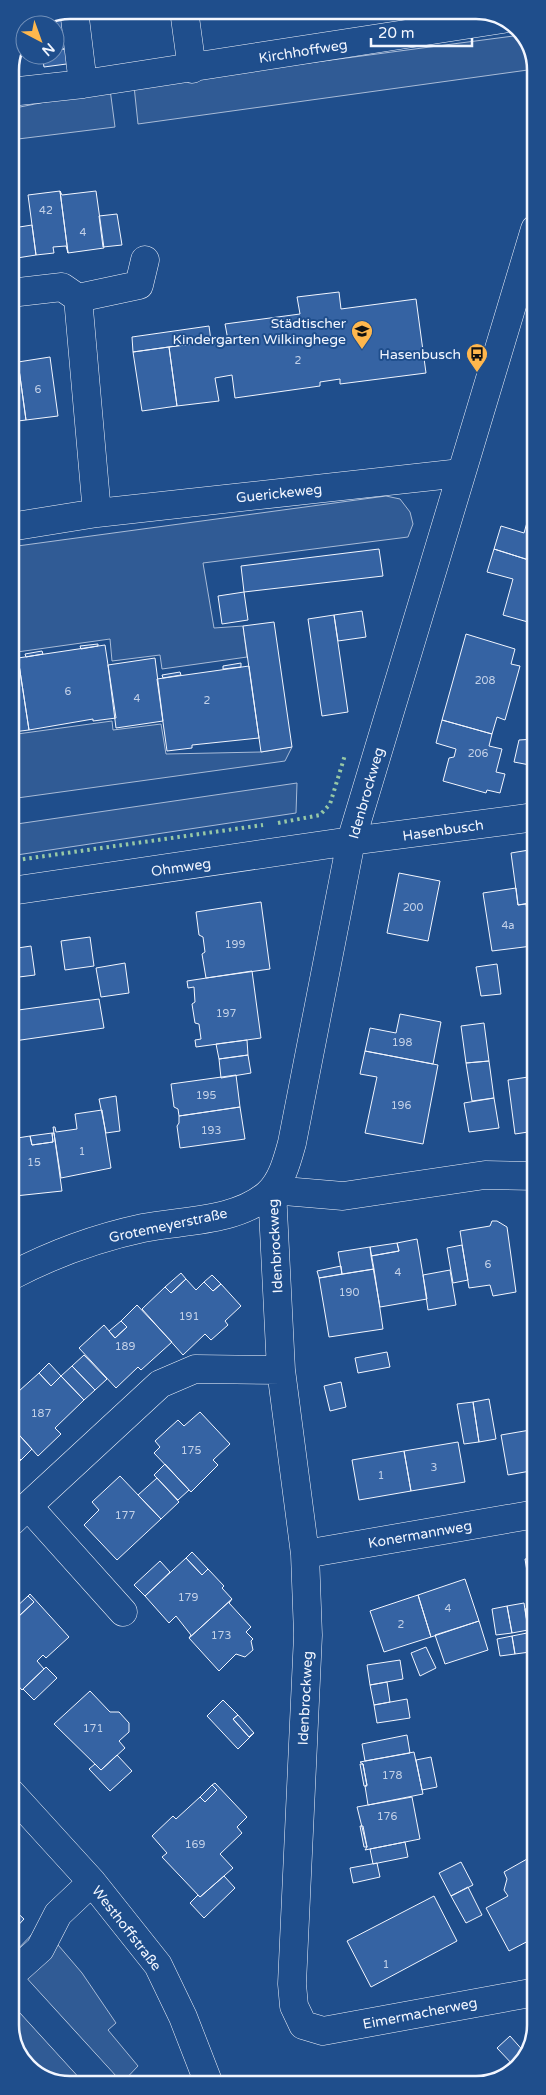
<svg xmlns="http://www.w3.org/2000/svg" width="546" height="2095" viewBox="0 0 546 2095" font-family="'Varela Round',sans-serif">
  <style>
    .built { fill: #305b95; stroke: #a8bbd7 }
    .building { fill: #3563a3; stroke: #f2f6ff }
    .lines { fill: none; stroke-linecap: round; stroke-linejoin: round }
    .minor-casing { stroke: #f2f6ff; stroke-width: 29 }
    .minor { stroke: #1f4e8c; stroke-width: 28 }
    .hedge { stroke: #97c8a6; stroke-width: 4; stroke-dasharray: 2.5 4; stroke-linecap: butt }
    .labels { text-anchor: middle; stroke-width: 4; stroke-linejoin: round; paint-order: stroke }
    .number-label { font-size: 11px; fill: #c3d1e8 }
    .street-label { font-size: 14px; fill: #f2f6ff; stroke: #1f4e8c }
    .poi-label { font-size: 14px; fill: #f2f6ff; stroke: #1f4e8c; text-anchor: end }
    .rim { fill: none; stroke: #f2f6ff; stroke-width: 2.5 }
  </style>
  <rect width="100%" height="100%" fill="#1f4e8c"/>
  <path class="built" d="M521 35 535 58V69L138 124 134 86Z
    M110 89 115 127 10 140V109Z
    M386 496 400 499 410 512 413 524 408 537 203 563 214 628 243 626 247 657 162 669 160 655 112 661 110 639 10 653V547Z
    M112 721 113 730 161 724 166 754 261 752 292 747 285 761 10 799V735Z
    M297 783 296 813 10 856V825Z
    M41 1925 82 1973 116 2023 108 2030 138 2066 120 2085H65L39 2074 19 2052 11 2037V1956Z"/>
  <path class="building" d="M67 11 68 17 43 21Z
    M68 17 70 33 55 35V25H38L43 21Z
    M70 33 72 48 55 50V35Z
    M72 48 74 63 44 67 42 55H55V50Z
    M60 191 62 195 96 191 104 248 68 253Z
    M60 191 68 253 66 246 53 247 54 253 36 255 28 195Z
    M117 214 122 245 103 247 99 216Z
    M32 225 36 255 17 258 13 228Z
    M339 292 341 309 416 299 426 373 340 384V379L320 382V386L235 398 232 375 215 378 219 401 177 406 169 347 228 340 225 324 300 314 297 297Z
    M209 326 211 341 133 352 132 337Z
    M169 347 177 406 142 411 133 352Z
    M50 357 58 416 26 420 18 362Z
    M18 362 26 420 10 422V363Z
    M534 498 535 562 494 549 501 526 524 533Z
    M379 549 383 576 244 592 241 566Z
    M494 549 535 562V624L503 615 513 579 487 572Z
    M244 592 248 620 222 624 218 596Z
    M362 611 366 637 338 641 334 615Z
    M334 615 348 712 322 716 308 619Z
    M274 622 292 747 261 752 243 626Z
    M466 634 515 649 511 664 520 666 505 720 497 717 492 734 442 720Z
    M98 644V646L81 649 80 646Z
    M105 645 116 718 93 721V719L29 730 18 658Z
    M42 651 43 654 26 657 25 654Z
    M18 658 29 730 13 732 10 731V659Z
    M155 658 163 721 116 728 108 665Z
    M241 663V667L223 669V666Z
    M249 666 259 738 192 745V748L167 751 157 679Z
    M180 672 181 675 163 678 162 675Z
    M442 720 492 734 489 746 502 749 496 772 505 774 500 793 487 790 486 793 443 781 449 758 454 757 456 749 436 743Z
    M535 739V766L514 762 519 740Z
    M535 849V902L518 905 511 853Z
    M399 873 440 881 428 941 387 933Z
    M516 888 518 905 526 904 532 946 492 951 483 893Z
    M261 902 270 969 206 978 202 954 205 952 203 937 199 935 196 912Z
    M90 937 94 966 65 970 61 941Z
    M31 946 35 975 11 978V949Z
    M125 963 129 993 101 997 96 968Z
    M497 964 501 994 481 996 476 967Z
    M252 971 261 1038 196 1047 195 1040 201 1039 199 1024 195 1023 192 1004 195 1002 194 987 188 988 187 981Z
    M99 999 104 1028 14 1041 11 1011Z
    M400 1014 441 1022 433 1064 365 1051 370 1028 396 1033Z
    M484 1023 489 1061 466 1063 461 1026Z
    M247 1040 248 1055 219 1059 216 1044Z
    M365 1051 438 1065 423 1144 365 1133 377 1077 360 1074Z
    M248 1055 251 1073 221 1078 219 1059Z
    M489 1061 494 1098 472 1101 466 1063Z
    M236 1075 240 1107 179 1116 178 1109 174 1107 171 1084Z
    M535 1076V1131L515 1134 508 1080Z
    M116 1096 120 1131 106 1133 99 1099Z
    M494 1098 499 1128 469 1132 464 1103Z
    M240 1107 245 1139 180 1148 177 1126 179 1123V1116Z
    M102 1110 111 1168 61 1178 53 1127H55L56 1132 77 1129 75 1114Z
    M52 1133H54L62 1191 15 1196 14 1186H11V1139L30 1136 32 1145 53 1142Z
    M52 1133 53 1142 32 1145 30 1136Z
    M492 1221H497L507 1227 516 1292 493 1296 490 1285 469 1288 460 1231 490 1226Z
    M417 1239 427 1299 380 1307 371 1256 399 1251 397 1243Z
    M397 1243 399 1251 371 1256 370 1247Z
    M462 1245 468 1280 453 1283 447 1248Z
    M370 1247 374 1269 342 1274 338 1252Z
    M341 1266 342 1274 319 1278 317 1271Z
    M374 1269 383 1329 329 1337 319 1278Z
    M450 1270 456 1305 428 1310 423 1275Z
    M181 1273 186 1279 171 1293 165 1287Z
    M212 1275 221 1284 213 1291 204 1282Z
    M186 1279 196 1290 204 1282 213 1291 221 1284 241 1306 225 1321 228 1325 211 1340 205 1334 183 1355 142 1309 165 1287 171 1293Z
    M137 1305 172 1342 141 1370 138 1367 116 1388 79 1348 104 1325 115 1338 127 1327 121 1321Z
    M121 1321 127 1327 115 1338 109 1331Z
    M387 1352 390 1367 358 1373 355 1358Z
    M84 1355 107 1379 95 1390 72 1366Z
    M49 1363 61 1376 51 1386 39 1373Z
    M72 1366 95 1390 84 1400 61 1376Z
    M39 1373 51 1386 61 1376 84 1400 55 1428 61 1434 38 1456 11 1426V1391L16 1387 19 1391Z
    M341 1382 346 1407 330 1411 324 1386Z
    M489 1399 496 1439 479 1442 473 1402Z
    M473 1402 479 1442 464 1444 457 1404Z
    M200 1412 230 1444 213 1460 218 1465 191 1492 154 1453 160 1447 155 1441 178 1420 184 1426Z
    M11 1426 32 1449 21 1460 11 1450Z
    M536 1429V1470L508 1475 501 1435Z
    M458 1442 465 1482 411 1491 404 1451Z
    M11 1450 21 1460 11 1469Z
    M404 1451 411 1491 359 1500 352 1460Z
    M165 1464 189 1490 178 1500 154 1475Z
    M120 1476 161 1519 117 1560 84 1525 99 1510 92 1502Z
    M157 1478 179 1502 161 1519 138 1495Z
    M192 1552 208 1569 202 1575 186 1558Z
    M536 1557V1602H532L525 1559Z
    M186 1558 202 1575 208 1569 224 1586 222 1588 232 1599 189 1638 191 1635 176 1616 169 1623 145 1596Z
    M160 1561 170 1572 145 1596 134 1585Z
    M465 1579 479 1621 431 1637 418 1595Z
    M30 1594 69 1637 46 1658 43 1655 37 1661 44 1669 22 1690 11 1678V1612L18 1617 34 1602 28 1596Z
    M418 1595 431 1637 384 1652 370 1611Z
    M28 1596 34 1602 18 1617 12 1611Z
    M232 1599 229 1603 251 1627 246 1632 253 1639 251 1641 253 1650 245 1657 236 1654 219 1671 189 1638Z
    M524 1603 528 1630 512 1633 507 1606Z
    M507 1606 512 1633 496 1635 492 1609Z
    M536 1607V1627L528 1628 525 1609Z
    M479 1621 488 1650 445 1664 435 1635Z
    M527 1633 530 1652 515 1654 512 1636Z
    M512 1636 515 1654 500 1656 497 1639Z
    M426 1647 436 1668 420 1676 411 1653Z
    M400 1660 403 1679 370 1685 367 1665Z
    M46 1667 57 1678 34 1700 23 1689Z
    M387 1682 390 1702 374 1705 370 1685Z
    M90 1691 110 1712H119L129 1723V1732L119 1741 125 1748 101 1770 54 1724Z
    M407 1699 410 1718 377 1723 374 1705Z
    M223 1700 238 1715 233 1719 249 1737 254 1733 238 1749 207 1716Z
    M238 1715 254 1733 249 1737 233 1719Z
    M407 1735 410 1753 365 1761 362 1744Z
    M414 1752 423 1794 368 1805 365 1786 367 1785 363 1764 360 1762Z
    M117 1755 132 1771 110 1791 89 1769 95 1764 101 1770Z
    M431 1757 437 1787 422 1790 416 1760Z
    M360 1764H363L367 1786H364Z
    M215 1783 247 1817 237 1827 242 1833 220 1854 233 1868 200 1897 162 1857 167 1853 152 1836 173 1816 176 1819 200 1797 205 1802 217 1790 212 1785Z
    M212 1785 217 1790 205 1802 200 1797Z
    M412 1797 420 1839 365 1850 367 1847 357 1807Z
    M360 1826H363L367 1847H364Z
    M405 1842 408 1857 373 1864 370 1849Z
    M527 1859 536 1877V1937L509 1951 486 1908 508 1896 504 1890 507 1879 504 1872Z
    M461 1862 473 1885 451 1896 439 1873Z
    M377 1863 380 1877 353 1883 350 1868Z
    M224 1876 235 1888 204 1918 190 1903 198 1895 200 1897Z
    M468 1887 482 1915 466 1923 451 1896Z
    M434 1896 457 1941 371 1987 347 1941Z
    M11 1907 24 1919 11 1933Z
    M510 2036 526 2054 524 2062 515 2067 497 2048Z"/>
  <g class="lines">
    <g class="minor-casing">
      <path id="minor" d="M184 10 192 69
        M83 84 503 19
        M10 92 83 84 74 10
        M10 293 62 287 78 298
        M97 513 78 298 139 285 145 260
        M10 527 97 513 461 473
        M11 891 351 841 535 817
        M272 1190 281 1370 305 1554 308 1635 292 1984 294 2006 303 2025 323 2031 536 1992
        M272 1190 343 1196 485 1175 535 1176
        M11 1276C53 1254 96 1238 143 1228 183 1220 236 1222 268 1194 282 1181 287 1161 292 1143L351 841 535 229
        M11 1522 28 1506
        M305 1554 536 1514
        M123 1612 28 1506 160 1384 195 1369 281 1370
        M11 1793 92 1882 158 1965 183 2017 209 2084
        M11 1975 40 1949 58 1914 92 1882
        M11 1982 105 2085"/>
    </g>
    <use href="#minor" class="minor"/>
    <path class="hedge" d="M278 823 320 815 330 804 345 755
      M10 861 263 825"/>
  </g>
  <defs>
    <g id="school-pin" transform="scale(1.125)"><path d="M0 17L-7.5 6A9.5 9.5 0 1 1 7.5 6Z" fill="#ffb74d" stroke="#1f4e8c"/><path d="M0-5L7-2L0 1L-7-2ZM-4 1L0 2.5L4 1V4Q0 6-4 4Z" fill="#111"/></g>
    <g id="bus-pin" transform="scale(1.125)"><path d="M0 17L-7.5 6A9.5 9.5 0 1 1 7.5 6Z" fill="#ffb74d" stroke="#1f4e8c"/><path d="M-5-6H5V4H4V6H2V4H-2V6H-4V4H-5ZM-3.5-4V0h7V-4ZM-3.5 1.2v1.5H-2V1.2ZM2 1.2v1.5H3.5V1.2Z" fill="#111"/></g>
  </defs>
  <g fill-rule="evenodd">
    <use href="#school-pin" x="362" y="331"/>
    <use href="#bus-pin" x="477" y="354"/>
  </g>
  <g class="labels">
    <g class="number-label">
      <text x="46" y="214">42</text>
      <text x="83" y="236">4</text>
      <text x="298" y="364">2</text>
      <text x="38" y="393">6</text>
      <text x="485" y="684">208</text>
      <text x="68" y="695">6</text>
      <text x="137" y="702">4</text>
      <text x="207" y="704">2</text>
      <text x="478" y="757">206</text>
      <text x="413" y="911">200</text>
      <text x="508" y="929">4a</text>
      <text x="235" y="948">199</text>
      <text x="226" y="1017">197</text>
      <text x="402" y="1046">198</text>
      <text x="206" y="1099">195</text>
      <text x="401" y="1109">196</text>
      <text x="211" y="1134">193</text>
      <text x="82" y="1155">1</text>
      <text x="34" y="1166">15</text>
      <text x="488" y="1268">6</text>
      <text x="398" y="1276">4</text>
      <text x="349" y="1296">190</text>
      <text x="189" y="1320">191</text>
      <text x="125" y="1350">189</text>
      <text x="41" y="1417">187</text>
      <text x="191" y="1454">175</text>
      <text x="434" y="1471">3</text>
      <text x="381" y="1479">1</text>
      <text x="125" y="1519">177</text>
      <text x="188" y="1601">179</text>
      <text x="448" y="1612">4</text>
      <text x="401" y="1628">2</text>
      <text x="221" y="1639">173</text>
      <text x="93" y="1732">171</text>
      <text x="392" y="1779">178</text>
      <text x="387" y="1820">176</text>
      <text x="195" y="1848">169</text>
      <text x="386" y="1968">1</text>
    </g>
    <g class="street-label">
      <text transform="translate(303 51) rotate(-9)" y="5">Kirchhoffweg</text>
      <text transform="translate(279 493) rotate(-6)" y="5">Guerickeweg</text>
      <text transform="translate(366 793) rotate(-74)" y="5">Idenbrockweg</text>
      <text transform="translate(443 830) rotate(-8)" y="5">Hasenbusch</text>
      <text transform="translate(181 867) rotate(-8)" y="5">Ohmweg</text>
      <text transform="translate(168 1225) rotate(-12)" y="5">Grotemeyerstraße</text>
      <text transform="translate(275 1246) rotate(-93)" y="5">Idenbrockweg</text>
      <text transform="translate(420 1534) rotate(-10)" y="5">Konermannweg</text>
      <text transform="translate(305 1698) rotate(-87)" y="5">Idenbrockweg</text>
      <text transform="translate(127 1928) rotate(52)" y="5">Westhoffstraße</text>
      <text transform="translate(420 2013) rotate(-11)" y="5">Eimermacherweg</text>
    </g>
    <g class="poi-label">
      <text x="346" y="328">Städtischer<tspan x="346" dy="16">Kindergarten Wilkinghege</tspan></text>
      <text x="461" y="359">Hasenbusch</text>
    </g>
  </g>
  <path d="M0 0H546V2095H0ZM70 19H476A51 51 0 0 1 527 70V2025A51 51 0 0 1 476 2076H70A51 51 0 0 1 19 2025V70A51 51 0 0 1 70 19Z" fill="#1f4e8c" fill-rule="evenodd"/>
  <path class="rim" d="M70 19H476A51 51 0 0 1 527 70V2025A51 51 0 0 1 476 2076H70A51 51 0 0 1 19 2025V70A51 51 0 0 1 70 19Z"/>
  <g transform="translate(40 40) rotate(139)"><circle r="24" fill="#1f4e8c" stroke="#7391ba"/>
  <path d="M0-4L9 19L0 12L-9 19Z" fill="#ffb74d"/>
  <text y="-8" font-size="14" font-weight="bold" text-anchor="middle" fill="#f2f6ff">N</text>
  </g>
  <path d="M371 38v8h101v-8" fill="none" stroke="#f2f6ff" stroke-width="2.5"/>
  <text x="378" y="38" font-size="15" fill="#f2f6ff" stroke="#1f4e8c" stroke-width="4" paint-order="stroke">20 m</text>
</svg>
